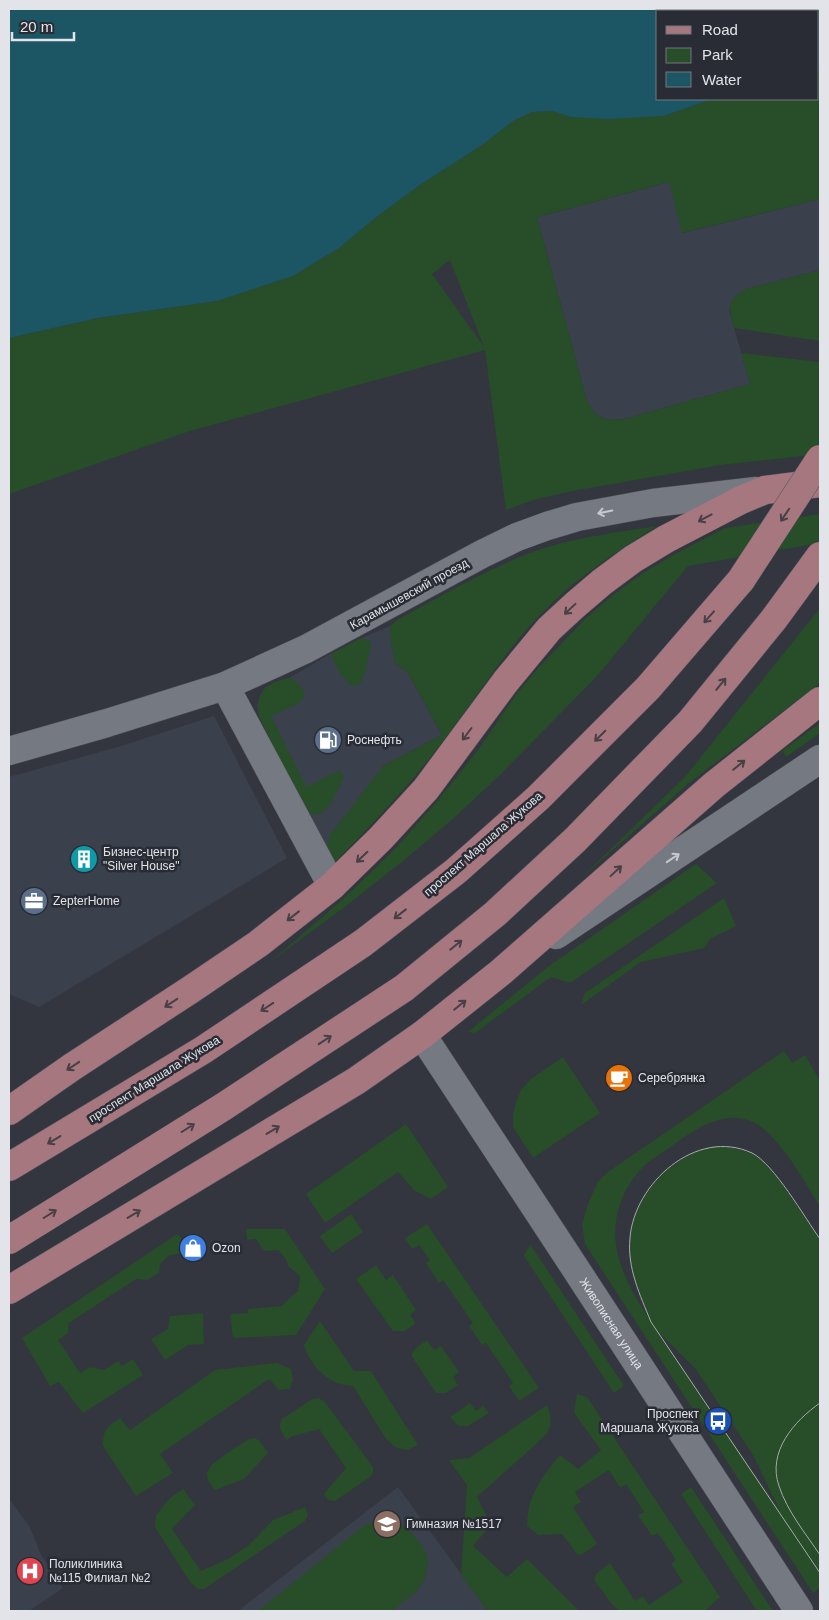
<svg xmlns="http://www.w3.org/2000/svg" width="829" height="1620" viewBox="0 0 829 1620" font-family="Helvetica,sans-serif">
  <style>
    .built { fill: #3b404d }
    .green { fill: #274d29; fill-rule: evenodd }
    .water { fill: #1c5664 }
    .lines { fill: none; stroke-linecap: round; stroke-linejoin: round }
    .minor-casing { stroke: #53555c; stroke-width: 29 }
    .major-casing { stroke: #53555c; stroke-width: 29 }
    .minor { stroke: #757982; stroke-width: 28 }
    .major { stroke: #a6777f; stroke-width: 28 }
    .tram { stroke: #a7a9af; stroke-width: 1 }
    .major-bridge-casing { stroke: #53555c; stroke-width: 29; stroke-linecap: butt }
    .major-bridge { stroke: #a6777f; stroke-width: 28 }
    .oneway { stroke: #c7c9cf }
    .oneway2 { stroke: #483f47 }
    .labels { text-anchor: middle; stroke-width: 5; stroke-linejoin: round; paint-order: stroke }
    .street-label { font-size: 12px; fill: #e2e4e9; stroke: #292c34 }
    .poi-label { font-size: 12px; fill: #e2e4e9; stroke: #292c34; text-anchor: start }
  </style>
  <rect width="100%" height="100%" fill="#33363e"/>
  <path class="built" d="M670 182 683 233 820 199V270L746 289 729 310 750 384 624 419 608 420 599 416 591 410 587 401 537 217Z
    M390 626V635L395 663 408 673 442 735 383 766 329 861 259 716 257 706 260 695 266 687 282 680 289 678 330 654 362 638Z
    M214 716 287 858 39 1007 9 994V777L118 747Z
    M398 1487 488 1611H238Z
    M9 1499 30 1527 40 1553 63 1588 29 1611H9Z"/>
  <path class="green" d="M818 70H820V199L682 233 669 182 537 217 587 401C597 419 604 421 624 419L750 384 741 353 820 362V454L721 465 572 491 537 499 506 510 485 350 190 431 9 494V338L98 318 217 301 293 276 339 248 379 215 420 185 485 143 513 121 532 112 552 111 571 117 664 116 712 99H818ZM450 260 484 347 432 274Z
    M820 270V341L734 328C729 309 725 299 746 289Z
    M820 514V543L688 566 598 675 501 774 455 817 403 861 346 906 270 962 342 900 394 850 439 799 478 750 518 692 540 666 587 617 613 595 643 573 675 554 725 528Z
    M657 526C614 553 572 581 537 618 505 652 480 692 452 729 417 777 377 820 335 862L329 861 327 845 330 835 383 766 442 735 408 673 395 663 390 635V626L397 620C439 597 482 572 527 554 568 538 613 533 657 526Z
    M820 608V683L689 783 580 879 685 777Z
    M362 638 370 641 371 646C368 656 367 668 363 678 352 703 334 661 331 654Z
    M289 678C299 682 309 692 301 702L271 716 306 787 340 770 344 777C336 792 327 825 305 811L259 716C255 693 267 682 289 678Z
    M820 723V733L786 757 782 751Z
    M696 864 717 883 570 983 551 977 475 1033 468 1032 549 966Z
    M724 898 736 926 710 939 704 948 641 962 581 1005 585 993Z
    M784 1051 792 1063 805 1055 820 1081V1206C804 1181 780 1137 755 1123 723 1107 693 1131 669 1148 661 1154 651 1159 644 1166 629 1180 618 1203 616 1223 611 1255 631 1292 649 1318L633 1276 629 1253 630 1237 633 1221 641 1202 649 1188 663 1173 678 1162 698 1150 713 1146H727L740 1150 751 1153 762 1160 777 1177 820 1239V1588L813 1593 585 1244 582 1224 588 1204 597 1183 608 1172ZM656 1330 695 1368 753 1455 780 1511Z
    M563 1057 600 1113 533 1158 513 1127V1114L516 1102 521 1090 531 1079Z
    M406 1124 448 1187 431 1199 415 1191 398 1172 325 1223 306 1194Z
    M351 1214 363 1232 332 1253 320 1236Z
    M427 1224 539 1388 519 1401 509 1386 513 1383 486 1343 482 1345 469 1326 473 1323 443 1280 439 1283 426 1263 430 1260 419 1245 412 1249 405 1238Z
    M246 1229H285L325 1289 296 1335 233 1338 230 1314 248 1313V1309L281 1306 298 1291 300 1276 288 1266 286 1259 278 1250 264 1251 256 1239 247 1240Z
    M177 1234 187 1243 182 1253 168 1256 160 1264 159 1273 147 1280 136 1279 69 1323 68 1333 58 1340 80 1373 90 1367 104 1370 118 1361 122 1366 133 1359 143 1375 83 1413 59 1382 50 1386 22 1338Z
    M530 1244 624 1386 614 1393 524 1256Z
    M376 1265 386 1280 393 1275 416 1310 410 1315 416 1323 405 1331H393L356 1279Z
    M203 1313 204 1344 188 1345 165 1360 151 1339 168 1329 170 1316Z
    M320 1321 354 1371H371L418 1445 407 1450 395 1447 386 1439 353 1386C348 1385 342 1385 337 1383 322 1377 308 1360 304 1345Z
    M427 1340 434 1350 441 1346 459 1372 453 1377 458 1385 446 1393H436L411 1355 416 1348Z
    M277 1363 291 1369 293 1379 290 1389 279 1390 269 1379 160 1454 173 1473 136 1496 103 1446C103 1429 107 1427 120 1418L130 1430 215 1370Z
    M577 1394 587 1397 720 1597 705 1611H619L611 1603 594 1580 596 1574 610 1563 635 1601 643 1596 649 1605 683 1582 671 1564 676 1560 658 1533 652 1536 638 1515 644 1512 626 1484 620 1488 609 1470 575 1492 581 1502 573 1507 597 1544 581 1555 577 1554 562 1534 538 1535 527 1526C528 1493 541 1479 560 1455L578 1469 601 1450 574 1413Z
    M319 1398 325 1402 373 1467V1473L370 1477 335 1501 328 1500 324 1494 346 1468 319 1429 290 1437 287 1440C282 1433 277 1428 282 1419L312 1399Z
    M470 1403 476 1411 483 1406 489 1413 468 1426H458L450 1417Z
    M547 1405C552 1417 552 1425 546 1435L477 1497 491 1525 473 1546 507 1577 527 1559 579 1611H488L461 1575 467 1485 449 1460 469 1458Z
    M255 1438 260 1441 268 1453 244 1479 215 1490C211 1486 206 1479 207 1473 208 1463 240 1445 249 1439Z
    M691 1487 773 1611H757L681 1494Z
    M183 1489 195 1505 172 1529 201 1571 228 1559 249 1545 273 1520 305 1507 308 1515 305 1521 204 1589H198L190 1582 155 1527 156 1515 170 1498Z
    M379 1519 395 1520 409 1530 422 1545 428 1559 426 1576 417 1591 392 1611H258L365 1525Z"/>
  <path class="water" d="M9 9H820V70H818V11H658V99H712L664 116 608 119 571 117 552 111 532 112 513 121 485 143 420 185 379 215 339 248 293 276 217 301 98 318 9 338Z"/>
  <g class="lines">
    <g class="minor-casing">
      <g id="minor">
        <path d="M225 686 332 886"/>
        <path d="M9 751 107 723 225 686 306 649 482 554 517 537 547 526 577 517 653 503 756 491"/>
        <path d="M556 935 820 759"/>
        <path id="s1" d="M422 1035C549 1226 673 1420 799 1611"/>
      </g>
    </g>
    <g class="major-casing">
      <path id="major" d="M9 1111 72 1067 190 990 258 944 332 886 381 838 426 789 506 681 549 629 575 605 602 582 633 559 666 539 741 500 765 490 820 483
        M9 1167 203 1050 363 943 456 871 538 798 648 688 741 580
        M9 1240 223 1107 404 988 495 914 575 840 690 722 774 619 820 556
        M9 1290 356 1081 422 1035 501 972 714 785 820 701"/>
    </g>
    <use href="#minor" class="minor"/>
    <use href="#major" class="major"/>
    <path class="tram" d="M820 1239C805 1218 774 1164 752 1153 696 1127 634 1184 630 1238 627 1268 640 1295 651 1322L820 1573
      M820 1403C794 1421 767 1452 779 1486 787 1511 806 1534 820 1555"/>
    <g class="major-bridge-casing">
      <path id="major-bridge" d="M741 580 820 459"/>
    </g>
    <use href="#major-bridge" class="major-bridge"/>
  </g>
  <defs><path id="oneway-shaft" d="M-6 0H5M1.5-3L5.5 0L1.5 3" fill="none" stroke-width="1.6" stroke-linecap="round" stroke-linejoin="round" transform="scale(1.25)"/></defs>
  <g class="oneway">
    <use href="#oneway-shaft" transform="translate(605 512) rotate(169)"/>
    <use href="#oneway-shaft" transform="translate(673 858) rotate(-34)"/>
  </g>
  <g class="oneway2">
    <use href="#oneway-shaft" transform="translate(785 515) rotate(124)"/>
    <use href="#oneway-shaft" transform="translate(705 518) rotate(152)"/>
    <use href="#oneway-shaft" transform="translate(570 609) rotate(137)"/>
    <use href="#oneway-shaft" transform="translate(709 617) rotate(131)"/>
    <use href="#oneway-shaft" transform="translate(721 684) rotate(-51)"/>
    <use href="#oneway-shaft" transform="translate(467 734) rotate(127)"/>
    <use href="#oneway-shaft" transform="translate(600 736) rotate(135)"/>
    <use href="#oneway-shaft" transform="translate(739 765) rotate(-39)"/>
    <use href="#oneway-shaft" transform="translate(362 857) rotate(136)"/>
    <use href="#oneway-shaft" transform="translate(616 871) rotate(-43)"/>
    <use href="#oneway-shaft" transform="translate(400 914) rotate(142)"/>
    <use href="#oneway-shaft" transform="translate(293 916) rotate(142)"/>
    <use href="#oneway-shaft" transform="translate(456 945) rotate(-39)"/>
    <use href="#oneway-shaft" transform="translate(171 1003) rotate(147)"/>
    <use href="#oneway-shaft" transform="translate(460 1005) rotate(-39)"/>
    <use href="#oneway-shaft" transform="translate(267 1007) rotate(146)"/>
    <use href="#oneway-shaft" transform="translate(325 1040) rotate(-33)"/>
    <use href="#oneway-shaft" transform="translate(73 1066) rotate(146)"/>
    <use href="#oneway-shaft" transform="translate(188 1128) rotate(-32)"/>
    <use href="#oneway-shaft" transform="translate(273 1130) rotate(-31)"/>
    <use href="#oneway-shaft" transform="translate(54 1140) rotate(149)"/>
    <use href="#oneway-shaft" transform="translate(50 1214) rotate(-32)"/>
    <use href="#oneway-shaft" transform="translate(134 1214) rotate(-31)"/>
  </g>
  <defs>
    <g id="fuel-disc" transform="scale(1.4375)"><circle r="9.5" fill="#5c6f8a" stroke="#292c34"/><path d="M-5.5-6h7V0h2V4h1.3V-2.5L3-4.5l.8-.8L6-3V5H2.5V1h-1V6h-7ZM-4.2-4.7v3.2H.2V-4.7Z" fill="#fff"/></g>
    <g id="building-disc" transform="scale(1.4375)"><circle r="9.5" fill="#0f9aa8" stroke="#292c34"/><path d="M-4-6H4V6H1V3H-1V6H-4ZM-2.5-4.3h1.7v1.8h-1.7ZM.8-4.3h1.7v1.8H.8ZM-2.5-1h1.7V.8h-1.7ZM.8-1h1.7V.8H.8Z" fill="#fff"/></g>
    <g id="office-disc" transform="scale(1.4375)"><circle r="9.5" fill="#5c6f8a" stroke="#292c34"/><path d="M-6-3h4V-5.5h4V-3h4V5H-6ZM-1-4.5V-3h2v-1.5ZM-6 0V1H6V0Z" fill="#fff"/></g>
    <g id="cafe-disc" transform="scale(1.4375)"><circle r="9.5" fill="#e8710a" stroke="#292c34"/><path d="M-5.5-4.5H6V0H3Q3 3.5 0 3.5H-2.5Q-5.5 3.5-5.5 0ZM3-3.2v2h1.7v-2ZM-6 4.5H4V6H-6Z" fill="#fff"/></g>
    <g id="shop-disc" transform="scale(1.4375)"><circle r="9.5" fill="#3f7fe0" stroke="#292c34"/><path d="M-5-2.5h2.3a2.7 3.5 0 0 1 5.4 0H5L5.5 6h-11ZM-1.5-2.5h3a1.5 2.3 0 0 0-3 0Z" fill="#fff"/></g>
    <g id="bus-disc" transform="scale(1.4375)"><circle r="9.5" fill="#1a4fb4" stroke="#292c34"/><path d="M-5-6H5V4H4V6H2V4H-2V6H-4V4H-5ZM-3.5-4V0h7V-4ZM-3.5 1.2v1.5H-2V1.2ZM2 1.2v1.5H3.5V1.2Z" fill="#fff"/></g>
    <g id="school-disc" transform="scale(1.4375)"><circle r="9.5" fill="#8d6e63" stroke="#292c34"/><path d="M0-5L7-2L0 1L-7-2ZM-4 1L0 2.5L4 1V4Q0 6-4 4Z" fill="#fff"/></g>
    <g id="hospital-disc" transform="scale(1.4375)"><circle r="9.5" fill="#e0444e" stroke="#292c34"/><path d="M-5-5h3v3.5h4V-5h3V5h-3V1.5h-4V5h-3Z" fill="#fff"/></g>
  </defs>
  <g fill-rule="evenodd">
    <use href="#fuel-disc" x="328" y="740"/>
    <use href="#building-disc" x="84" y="859"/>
    <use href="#office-disc" x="34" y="901"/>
    <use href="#cafe-disc" x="619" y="1078"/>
    <use href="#shop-disc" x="193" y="1248"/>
    <use href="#bus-disc" x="718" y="1421"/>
    <use href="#school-disc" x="387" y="1524"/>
    <use href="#hospital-disc" x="30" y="1571"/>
  </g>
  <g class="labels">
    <g class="street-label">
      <text transform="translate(409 594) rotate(-29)" y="4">Карамышевский проезд</text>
      <text transform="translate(483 844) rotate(-41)" y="4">проспект Маршала Жукова</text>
      <text transform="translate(154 1079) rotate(-32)" y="4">проспект Маршала Жукова</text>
      <text dy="4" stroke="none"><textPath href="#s1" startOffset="345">Живописная улица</textPath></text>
    </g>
    <g class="poi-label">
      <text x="347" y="744">Роснефть</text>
      <text x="103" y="856">Бизнес-центр<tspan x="103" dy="14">"Silver House"</tspan></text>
      <text x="53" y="905">ZepterHome</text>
      <text x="638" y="1082">Серебрянка</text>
      <text x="212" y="1252">Ozon</text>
      <text x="699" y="1418" text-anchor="end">Проспект<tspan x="699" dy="14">Маршала Жукова</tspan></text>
      <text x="406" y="1528">Гимназия №1517</text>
      <text x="49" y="1568">Поликлиника<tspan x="49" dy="14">№115 Филиал №2</tspan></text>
    </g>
  </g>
  <rect width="829" height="1620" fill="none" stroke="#e2e4e9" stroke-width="20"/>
  <rect x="656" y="10" width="162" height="90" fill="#292c34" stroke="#73767c"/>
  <rect x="666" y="26" width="25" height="8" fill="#a6777f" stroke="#73767c"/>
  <text x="702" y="35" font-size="15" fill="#e2e4e9">Road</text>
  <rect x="666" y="48" width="25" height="15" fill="#274d29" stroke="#73767c"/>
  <text x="702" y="60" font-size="15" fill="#e2e4e9">Park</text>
  <rect x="666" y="72" width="25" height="15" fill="#1c5664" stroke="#73767c"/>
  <text x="702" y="85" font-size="15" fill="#e2e4e9">Water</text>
  <path d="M12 32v8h62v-8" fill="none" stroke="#e2e4e9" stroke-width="2.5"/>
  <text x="20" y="32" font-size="15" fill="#e2e4e9" stroke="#292c34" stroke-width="4" paint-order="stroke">20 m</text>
</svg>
